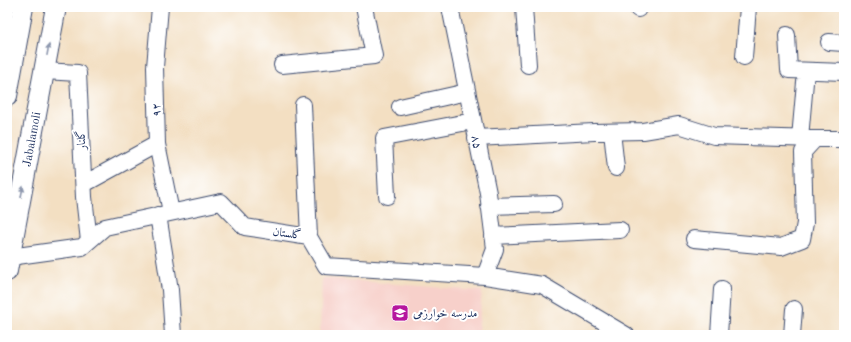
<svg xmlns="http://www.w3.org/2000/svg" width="851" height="342" viewBox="0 0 851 342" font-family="'Old Standard TT',Amiri,serif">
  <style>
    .built { fill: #f7d0ca }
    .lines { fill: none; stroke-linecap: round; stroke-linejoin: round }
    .minor-casing { stroke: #3b496d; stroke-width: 18 }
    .major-casing { stroke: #3b496d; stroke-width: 22 }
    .minor { stroke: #fff; stroke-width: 16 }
    .major { stroke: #fff; stroke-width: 20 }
    .oneway { fill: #8d97ae }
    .labels { text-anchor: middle; stroke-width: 4; stroke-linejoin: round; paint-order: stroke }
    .street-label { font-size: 12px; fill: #1b2f5e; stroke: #fff }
    .poi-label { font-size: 12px; fill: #1b2f5e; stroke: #fff; text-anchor: start }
  </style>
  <rect width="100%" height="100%" fill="#fff"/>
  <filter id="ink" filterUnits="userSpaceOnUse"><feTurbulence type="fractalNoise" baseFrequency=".025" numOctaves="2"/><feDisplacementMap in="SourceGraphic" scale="8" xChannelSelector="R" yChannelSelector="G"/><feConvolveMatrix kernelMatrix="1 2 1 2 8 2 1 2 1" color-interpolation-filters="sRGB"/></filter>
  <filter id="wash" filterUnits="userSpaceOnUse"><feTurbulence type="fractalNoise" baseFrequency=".012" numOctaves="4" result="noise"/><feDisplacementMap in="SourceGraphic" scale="16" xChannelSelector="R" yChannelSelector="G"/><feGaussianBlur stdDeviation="0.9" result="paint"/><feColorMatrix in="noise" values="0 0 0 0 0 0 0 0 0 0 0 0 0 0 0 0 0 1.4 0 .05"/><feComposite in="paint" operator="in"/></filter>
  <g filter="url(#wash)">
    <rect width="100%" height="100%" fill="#f3dfc2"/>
    <path class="built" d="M322 278 482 291 478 335H320Z"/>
  </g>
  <g filter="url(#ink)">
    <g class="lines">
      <g class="minor-casing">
        <path id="minor" d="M160 7 155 67 157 144 171 212
          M450 7 488 193 495 249 485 276
          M524 7 528 65
          M638 7V9
          M787 35 789 70 844 72
          M829 42 844 43
          M744 57 748 7
          M282 65 374 56 364 7
          M44 71 78 73 84 197 89 241
          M303 105 309 237
          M400 107 467 92
          M612 132 616 168
          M476 138 594 132 643 131 679 125 714 136 815 139
          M800 138 806 71
          M84 184 157 144
          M387 196 384 138 473 121
          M489 206 554 204
          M158 215 170 290 173 335
          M493 236 620 230
          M694 239 781 247 802 239 805 223 803 152 815 139H844
          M10 257 82 247 105 227 221 202 245 227 309 237 326 266 485 276 542 285 626 335
          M719 335 722 289
          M792 335 794 309"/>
      </g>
      <g class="major-casing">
        <g id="major">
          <path d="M7 96 23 7"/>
          <path id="s1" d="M7 271 56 7"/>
        </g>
      </g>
      <use href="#minor" class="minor"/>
      <use href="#major" class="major"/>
    </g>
    <defs><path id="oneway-solid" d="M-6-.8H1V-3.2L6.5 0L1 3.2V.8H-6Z"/></defs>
    <g class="oneway">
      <use href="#oneway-solid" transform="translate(48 50) rotate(-79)"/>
      <use href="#oneway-solid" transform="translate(22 192) rotate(-79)"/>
    </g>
  </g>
  <defs>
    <g id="school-square" transform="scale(0.9)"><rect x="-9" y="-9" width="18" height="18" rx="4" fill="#b5179e" stroke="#fff"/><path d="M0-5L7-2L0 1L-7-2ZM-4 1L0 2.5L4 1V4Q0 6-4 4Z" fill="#fff"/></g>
  </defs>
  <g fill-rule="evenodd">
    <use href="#school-square" x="400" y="313"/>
  </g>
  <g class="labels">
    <g class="street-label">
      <text transform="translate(156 110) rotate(-92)" y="4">۹۲</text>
      <text dy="4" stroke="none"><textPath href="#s1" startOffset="134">Jabalamoli</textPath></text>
      <text transform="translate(81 140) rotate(-93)" y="4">گلنار</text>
      <text transform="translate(477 142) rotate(79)" y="4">۸۵</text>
      <text transform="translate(287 233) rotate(8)" y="4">گلستان</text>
    </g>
    <g class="poi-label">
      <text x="413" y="317">مدرسه خوارزمی</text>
    </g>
  </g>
  <rect width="851" height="342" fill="none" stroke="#fff" stroke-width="24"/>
</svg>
